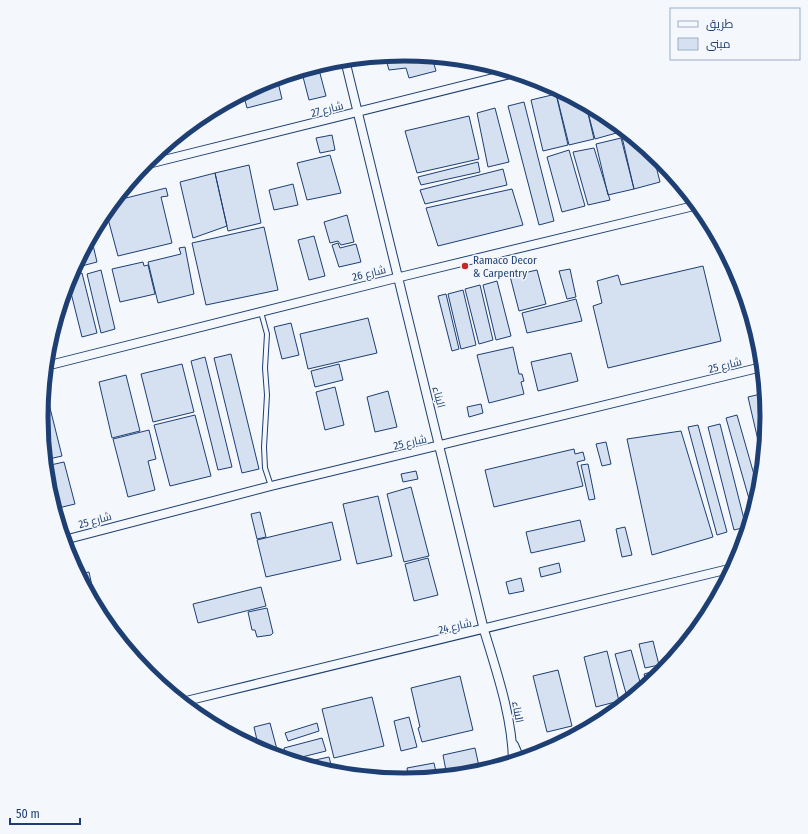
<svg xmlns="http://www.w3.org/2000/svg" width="808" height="834" viewBox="0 0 808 834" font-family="'Fira Sans Condensed',Cairo,sans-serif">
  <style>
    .building { fill: #d5e0f0; stroke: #1d3f73 }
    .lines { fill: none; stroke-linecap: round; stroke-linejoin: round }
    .lane-casing { stroke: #1d3f73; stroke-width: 6 }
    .street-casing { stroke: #1d3f73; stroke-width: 10 }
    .lane { stroke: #f4f7fb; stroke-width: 4 }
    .street { stroke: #f4f7fb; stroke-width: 8 }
    .poi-dot { fill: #c62828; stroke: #f4f7fb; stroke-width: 1.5 }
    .labels { text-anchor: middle; stroke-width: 3; stroke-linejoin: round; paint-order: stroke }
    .street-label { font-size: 11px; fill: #1d3f73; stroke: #f4f7fb }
    .poi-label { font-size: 11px; fill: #1d3f73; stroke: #f4f7fb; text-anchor: start }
    .rim { fill: none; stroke: #1d3f73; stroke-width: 5 }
  </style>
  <rect width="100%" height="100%" fill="#f4f7fb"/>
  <path class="building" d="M404 54 432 57 436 71 409 78 406 68 389 70 385 56Z
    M318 66 326 96 309 100 302 73 307 72V69Z
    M295 73V75L278 79V78Z
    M277 78 282 99 247 108 243 93 265 82Z
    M562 92 586 105 594 139 569 145 556 93Z
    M556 94 568 145 543 151 531 100Z
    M524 102 554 221 539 225 508 106Z
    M586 105 606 115 618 126 620 132 595 139Z
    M495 108 509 162 488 167 477 113Z
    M469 116 479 159 417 173 405 131Z
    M332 135 335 150 320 153 316 138Z
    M630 135 653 154 660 182 634 189 622 137Z
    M621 138 634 189 608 195 596 144Z
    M594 148 610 200 588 205 573 152Z
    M569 150 585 206 562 212 547 157Z
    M330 155 341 193 307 200 297 163Z
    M478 162 480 172 421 185 418 177Z
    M249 165 261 223 228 231 215 173Z
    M503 169 507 185 425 204 420 190Z
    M215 173 227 226 193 238 180 182Z
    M672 174 684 189 676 190Z
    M293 184 298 205 274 210 269 190Z
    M166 188 168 196 161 197 172 243 118 256 107 215H102L114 201Z
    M512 189 523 225 438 246 426 208Z
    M347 215 354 242 341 245 338 241 330 243 324 222Z
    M264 227 278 290 206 305 192 243Z
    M92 234 95 243 86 245Z
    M314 236 325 276 309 280 298 240Z
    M338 243 340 248 356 244 361 262 339 267 332 245Z
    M93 245 97 262 74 268 85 247Z
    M185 247 194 294 158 303 148 262 181 254 179 248Z
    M730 261 739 277 734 278Z
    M143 262 144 266 148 265 155 294 120 302 112 269Z
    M703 266 721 341 608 368 593 306 602 303 597 281 618 275 621 285Z
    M570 269 576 297 567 299 559 271Z
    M101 270 115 329 101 333 87 274Z
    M537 270 546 304 519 311 510 276Z
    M82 273 97 333 82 337 68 281 70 276Z
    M497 281 511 336 496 340 483 285Z
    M480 285 493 340 479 344 465 289Z
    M463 290 476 345 461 349 448 294Z
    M446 294 459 349 452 351 438 296Z
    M576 299 582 321 527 333 522 313Z
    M750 314 757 337 753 338 747 315Z
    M368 318 377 353 308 369 300 334Z
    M291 323 299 355 282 359 274 327Z
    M513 347 519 374H522L524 381 521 382 524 394 489 403 477 355Z
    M571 353 578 381 538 391 531 362Z
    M231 354 259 469 242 473 214 358Z
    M205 357 232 467 218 470 191 361Z
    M182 364 194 412 153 422 141 374Z
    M339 364 343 380 315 387 311 371Z
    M126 375 140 431 112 438 99 382Z
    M335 387 344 425 325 430 316 392Z
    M388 391 397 427 375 432 367 397Z
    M46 392 62 456 49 459 43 433 41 417 43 393Z
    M765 393 767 417 763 462 748 397Z
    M481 404 483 413 469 417 467 407Z
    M195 415 211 476 170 486 154 425Z
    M737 415 759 492 753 513 726 418Z
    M720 424 746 527 734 530 708 427Z
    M698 425 727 532 717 535 688 427Z
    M149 430 156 459 148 461 155 490 128 497 113 439Z
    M681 431 713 537 652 555 627 439Z
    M606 442 611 464 602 466 596 444Z
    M574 449 575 454 583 452 585 460 577 462 583 486 494 507 485 470Z
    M64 462 75 504 54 509 48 488 46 466Z
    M588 464 595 499 589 500 581 465Z
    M416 471 418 479 403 482 401 474Z
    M411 487 429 556 404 562 387 494Z
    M378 496 392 556 357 564 343 504Z
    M260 512 266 537 257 539 251 514Z
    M580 520 585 541 531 553 526 532Z
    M332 522 341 560 266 577 257 540Z
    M625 527 632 555 622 557 616 529Z
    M428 558 438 595 414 601 405 564Z
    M559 563 561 572 541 577 539 568Z
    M89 572 97 609 78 574Z
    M521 578 524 591 509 594 506 582Z
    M261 587 266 606 198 623 193 604Z
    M267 608 273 633 271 635 257 637 255 630H252L248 612Z
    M653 641 659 665 645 668 639 644Z
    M631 650 642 689 634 695 627 697 615 654Z
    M607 651 619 701 596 707 584 657Z
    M558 670 572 726 547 732 533 676Z
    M658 670 659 675 647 685 644 674Z
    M460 676 473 730 422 742 418 728 420 727 411 688Z
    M372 697 384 746 334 758 322 709Z
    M409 717 417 747 401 751 394 721Z
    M598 720 599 723 582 731 581 725Z
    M270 723 279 757 259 749 254 727Z
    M317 723 319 731 288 741 285 733Z
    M322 738 326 751 290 760 287 759 284 748Z
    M475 748 480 771 447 776 443 755Z
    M329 757 333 772 301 763Z
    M434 763 437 777 409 779 407 768Z
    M392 772 393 779 372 777Z"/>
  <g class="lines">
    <g class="lane-casing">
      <path id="lane" d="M261 312 267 334 265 368 267 395 264 447 265 468 271 486"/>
    </g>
    <g class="street-casing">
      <path id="street" d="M345 60 484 630C497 673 512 716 513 761
        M144 165 514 73
        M46 366 396 278 698 205
        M64 540 271 486 762 367
        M182 702 733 568
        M514 745 520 759"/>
    </g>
    <use href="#lane" class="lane"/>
    <use href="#street" class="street"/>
  </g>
  <circle class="poi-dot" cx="465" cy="266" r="4"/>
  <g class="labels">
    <g class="street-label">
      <text transform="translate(327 109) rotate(-14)" y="4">شارع 27</text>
      <text transform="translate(369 273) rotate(-14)" y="4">شارع 26</text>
      <text transform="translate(725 365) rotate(-14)" y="4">شارع 25</text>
      <text transform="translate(439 397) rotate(75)" y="4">البناء</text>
      <text transform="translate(410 442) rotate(-13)" y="4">شارع 25</text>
      <text transform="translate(95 520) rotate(-15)" y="4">شارع 25</text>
      <text transform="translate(455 626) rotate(-13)" y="4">شارع 24</text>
      <text transform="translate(518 712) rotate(79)" y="4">البناء</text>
    </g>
    <g class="poi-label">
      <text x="473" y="264">Ramaco Decor<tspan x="473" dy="13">&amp; Carpentry</tspan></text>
    </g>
  </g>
  <path d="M0 0H808V834H0ZM48 417a356 356 0 1 1 712 0a356 356 0 1 1-712 0Z" fill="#f4f7fb" fill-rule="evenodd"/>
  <path class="rim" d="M48 417a356 356 0 1 1 712 0a356 356 0 1 1-712 0Z"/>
  <rect x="670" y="8" width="130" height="52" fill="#f4f7fb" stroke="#9eadc5"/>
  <rect x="678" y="21" width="20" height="6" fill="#f4f7fb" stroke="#9eadc5"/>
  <text x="706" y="28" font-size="12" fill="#1d3f73">طريق</text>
  <rect x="678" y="38" width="20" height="12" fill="#d5e0f0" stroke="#9eadc5"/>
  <text x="706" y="48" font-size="12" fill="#1d3f73">مبنى</text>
  <path d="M10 818v6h70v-6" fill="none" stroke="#1d3f73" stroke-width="2"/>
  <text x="16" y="818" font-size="12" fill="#1d3f73" stroke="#f4f7fb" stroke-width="3" paint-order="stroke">50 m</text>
</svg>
